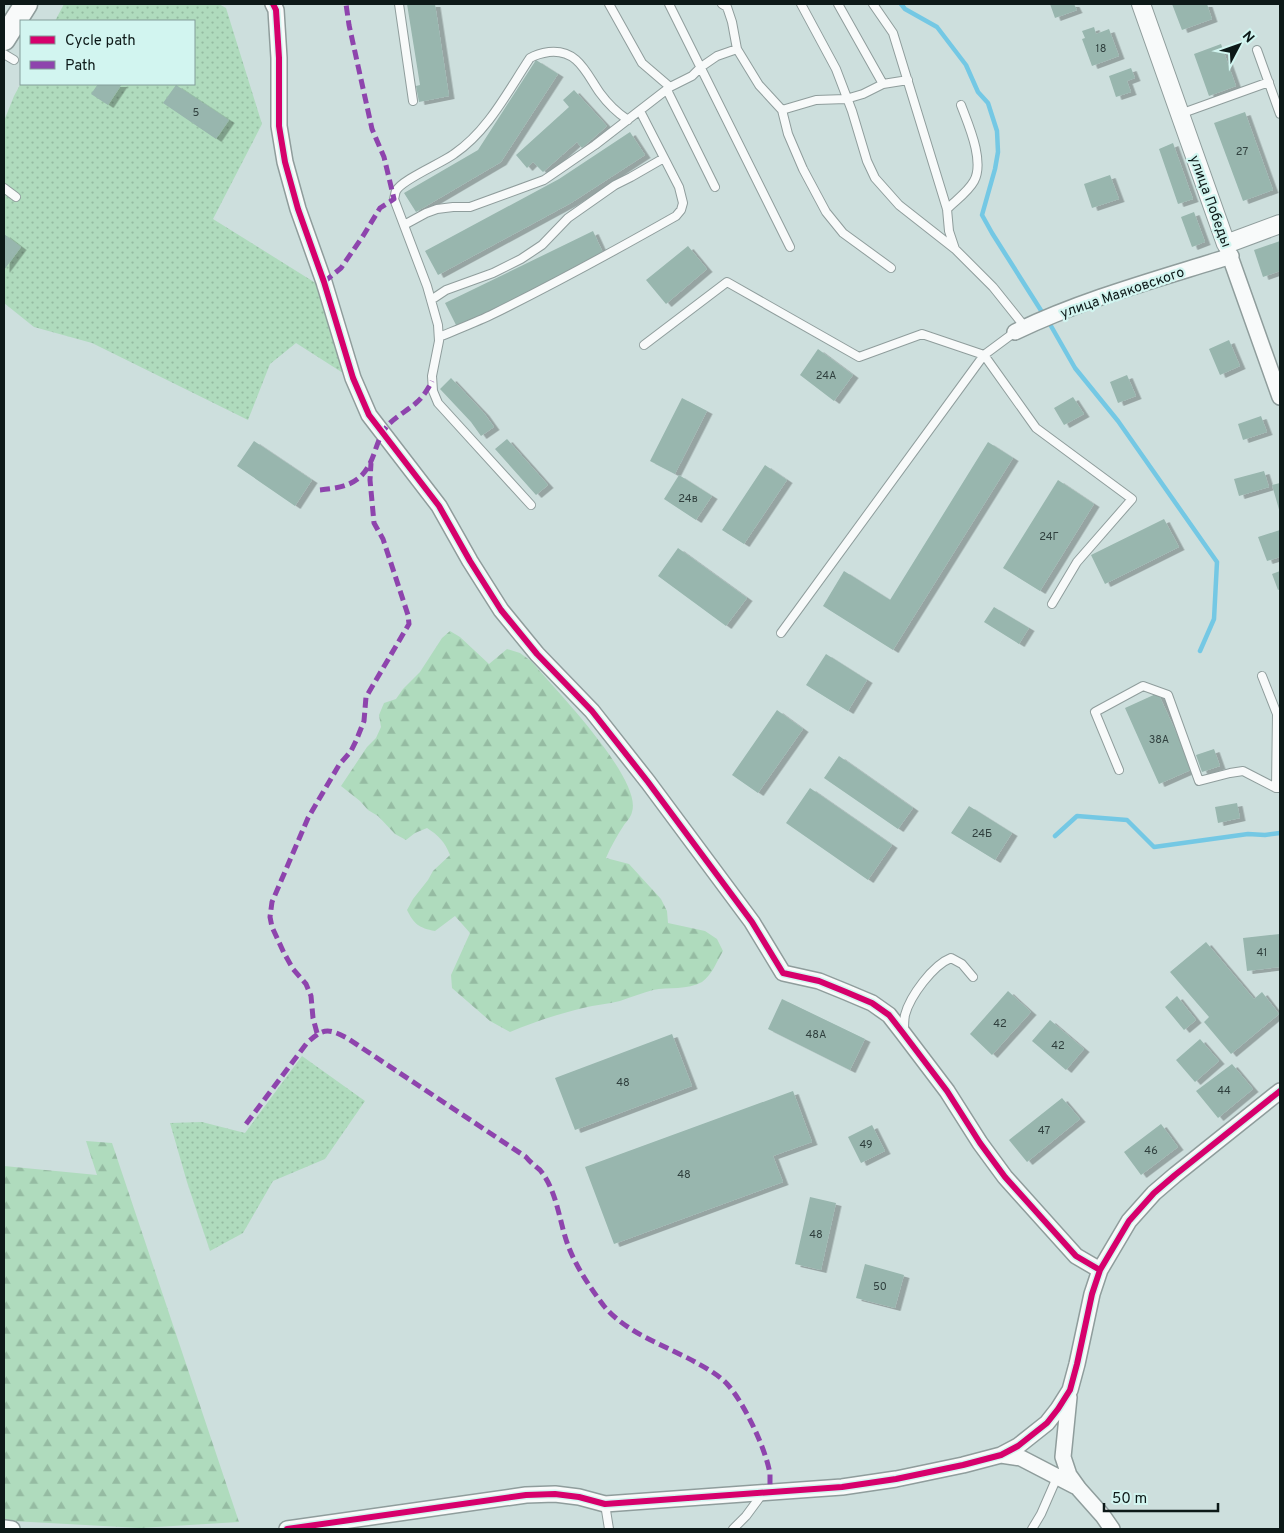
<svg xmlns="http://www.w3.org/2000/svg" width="1284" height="1533" viewBox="0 0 1284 1533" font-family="Overpass,sans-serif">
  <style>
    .forest { fill: url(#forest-firs) }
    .garden { fill: url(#garden-dots) }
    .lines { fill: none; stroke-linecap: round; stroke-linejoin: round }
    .stream { stroke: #74c8e4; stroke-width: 4.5 }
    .building { fill: #98b6ae; filter: url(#shadow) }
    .service-casing { stroke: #8f9d9c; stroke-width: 10 }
    .minor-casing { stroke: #8f9d9c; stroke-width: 18 }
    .tertiary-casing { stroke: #8f9d9c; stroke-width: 20 }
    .primary-casing { stroke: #8f9d9c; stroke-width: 25 }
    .service { stroke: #f8fafa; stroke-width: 8 }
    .minor { stroke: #f8fafa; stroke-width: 15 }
    .tertiary { stroke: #f8fafa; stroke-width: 18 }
    .primary { stroke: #f8fafa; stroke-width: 22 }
    .quiet { stroke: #8e44ad; stroke-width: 5; stroke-dasharray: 10 5; stroke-linecap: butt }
    .cycleway-casing { stroke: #d2f5f0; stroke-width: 9 }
    .cycleway { stroke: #d6006c; stroke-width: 6 }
    .labels { text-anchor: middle; stroke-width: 4.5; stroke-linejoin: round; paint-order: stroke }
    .number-label { font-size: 11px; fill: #30403e }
    .street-label { font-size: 14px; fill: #0d1918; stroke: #d2f5f0 }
  </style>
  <defs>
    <pattern id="forest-firs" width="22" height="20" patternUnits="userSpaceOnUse" patternTransform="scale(1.25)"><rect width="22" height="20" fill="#afdbbd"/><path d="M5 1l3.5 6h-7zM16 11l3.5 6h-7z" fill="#95bba2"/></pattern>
    <pattern id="garden-dots" width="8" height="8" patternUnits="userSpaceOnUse" patternTransform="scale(1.25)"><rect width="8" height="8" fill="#afdbbd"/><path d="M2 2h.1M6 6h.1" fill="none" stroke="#95bba2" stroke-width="1.8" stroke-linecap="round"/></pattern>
    <filter id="shadow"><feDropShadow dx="5.5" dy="3" stdDeviation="0" flood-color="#0004"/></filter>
  </defs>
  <rect width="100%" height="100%" fill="#cddfdd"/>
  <path class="forest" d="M450 631 460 637 489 664 507 649 520 653 531 661C553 687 643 779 632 812 631 817 627 821 624 825 617 836 611 846 606 858L629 864 661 899 667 911 668 923 705 931 717 939 723 951C717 961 712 975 702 982 688 990 668 987 653 990 642 993 631 997 620 1001 608 1004 595 1005 583 1008 558 1014 534 1022 510 1032L490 1021 452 988 451 975 470 933 455 916 435 931C419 928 414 924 407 910L413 899 428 880 433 871 450 855C445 842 438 835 427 828L415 833 406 840 395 834 378 816 368 810 360 801 341 786 367 747 376 738 381 727 379 715 384 703 396 699 403 689 420 672 442 638Z
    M86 1141 112 1143 239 1522 140 1528 12 1521 4 1519V1166L97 1175Z"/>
  <path class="garden" d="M64 4H219L226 8 262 124 213 219 322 287 343 373 296 343 270 364 248 420 92 343 34 327 4 303V121L14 96 21 83 194 84V21H55Z
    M302 1056 365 1101 325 1159 273 1181 243 1233 210 1251 187 1182 170 1123 202 1122 245 1133Z"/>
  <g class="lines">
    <path class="stream" d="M901 4 905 9 937 27 966 65 978 92 988 103 997 131 998 152 995 169 982 215 992 233 1042 312
      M1051 326 1075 368 1118 421 1217 562 1214 619 1200 651
      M1055 836 1077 816 1127 820 1154 847 1248 834 1265 835 1280 833"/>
  </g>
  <path class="building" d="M407 4H435L449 96 419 102 416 86 420 85Z
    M1050 4H1074L1077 10 1055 18Z
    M1172 4H1207L1212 19 1182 30Z
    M1094 27 1096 34 1109 29 1119 56 1092 66 1082 39 1085 38 1082 31Z
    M1221 44 1236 86 1209 96 1194 54Z
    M536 60 558 74 501 162 416 212 404 193 478 150Z
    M1131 68 1135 78 1127 81 1131 92 1116 97 1109 76Z
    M98 84H122L108 105 91 94Z
    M176 85 229 120 216 139 163 103Z
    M574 90 607 126 582 148 577 142 543 172 533 162 527 168 516 155 569 107 563 100Z
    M1245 112 1273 190 1243 201 1214 123Z
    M630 132 645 155 571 203 438 275 425 251 559 179Z
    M1173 143 1193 199 1178 204 1159 149Z
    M1110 175 1119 199 1092 208 1084 184Z
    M1194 212 1205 242 1192 247 1181 217Z
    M593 231 604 255 457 327 445 303Z
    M4 234 21 247 4 270Z
    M1280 241V271L1263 277 1254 250Z
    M688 246 707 269 666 304 646 280Z
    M1229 340 1240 366 1220 375 1209 349Z
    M818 349 853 375 834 401 800 375Z
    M1127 375 1136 396 1118 403 1110 382Z
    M451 378 484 413 494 427 481 436 471 422 440 389Z
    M1073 397 1084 414 1064 425 1054 408Z
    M682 398 707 411 675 474 650 461Z
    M1261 416 1267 432 1243 440 1238 424Z
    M507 439 548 485 536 495 495 449Z
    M254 441 312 480 295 506 237 466Z
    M988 442 1013 458 893 650 823 606 844 571 890 600Z
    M765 465 787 480 744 544 722 530Z
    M1264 471 1269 487 1239 496 1234 479Z
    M679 475 712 496 696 520 664 499Z
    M1058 480 1094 504 1040 591 1003 568Z
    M1280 483V513L1272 485Z
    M1164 519 1179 547 1105 584 1091 555Z
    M1280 530V557L1267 561 1258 537Z
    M678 548 747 598 726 626 658 576Z
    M1280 571V589L1278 590 1272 574Z
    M994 607 1029 628 1019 644 984 622Z
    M826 654 867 680 848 711 806 685Z
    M1158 693 1193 769 1159 784 1125 708Z
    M777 710 803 729 758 793 732 775Z
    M1214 749 1220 766 1202 772 1196 755Z
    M839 756 913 808 898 829 824 778Z
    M810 788 892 845 868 880 786 823Z
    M1237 803 1240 818 1218 823 1215 807Z
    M969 806 1012 833 995 860 951 833Z
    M1280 934V967L1247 971 1243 938Z
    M1206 942 1254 999 1262 992 1279 1014 1231 1054 1204 1022 1209 1017 1170 972Z
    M1008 991 1031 1012 992 1055 970 1034Z
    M1177 996 1196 1020 1184 1030 1165 1007Z
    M782 999 865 1039 850 1070 768 1029Z
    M1050 1020 1084 1049 1066 1070 1032 1041Z
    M672 1034 692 1086 575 1130 555 1078Z
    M1200 1039 1219 1061 1195 1082 1176 1060Z
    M1232 1064 1253 1089 1218 1118 1196 1091Z
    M793 1091 812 1142 773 1156 783 1182 614 1244 585 1167Z
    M1062 1098 1080 1119 1027 1162 1009 1140Z
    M1161 1124 1178 1147 1141 1175 1124 1152Z
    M872 1125 885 1151 861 1163 848 1137Z
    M810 1197 836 1203 821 1270 795 1264Z
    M865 1264 904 1275 895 1308 856 1298Z"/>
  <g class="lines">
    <g class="service-casing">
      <path id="service" d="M399 4 413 101
        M609 4 642 63 670 87
        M669 4 790 247
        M722 4 727 7 732 22 737 49 759 85 782 110 788 134 803 169 826 212 843 233 891 268
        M801 4 836 69 852 111 867 161 875 178 899 205 955 249 993 287 1025 327
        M838 4 883 84
        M873 4 893 33 947 209 949 231 955 249
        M1257 50 1280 114
        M4 54 14 60
        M667 90 715 187
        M782 110 816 100 846 99 863 94 883 84 908 80
        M1180 114 1269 82
        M4 188 16 197
        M947 209C956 200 968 192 974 181 985 161 968 124 961 105
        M404 225 426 213 437 209 453 207H470L544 180 595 145 670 87 692 76 701 67 717 56 737 49
        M431 300 446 290 493 273 521 259 542 245 568 218 615 185 631 177 664 158
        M439 337C456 330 474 323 491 315 554 284 616 250 676 216L681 210 683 203 679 187 640 111
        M644 345 727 282 859 357 922 334 984 355 1015 332
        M531 505 438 403 433 391 432 376 439 341 438 325 427 286 394 199C395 196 395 193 396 191 401 180 442 163 454 154 488 131 508 91 530 58 537 54 542 53 549 52 578 49 586 73 600 93 608 104 616 112 628 120
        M781 633 984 355 1036 428 1132 499 1077 562 1052 604
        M1262 676 1277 714 1276 788
        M1119 770 1095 712 1143 686 1168 695 1199 781 1230 773 1243 771 1276 788H1280
        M904 1031C904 1026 904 1020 905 1015 910 996 933 965 951 958L962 964 973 977
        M605 1504 609 1529
        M733 1529 746 1516 763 1493
        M1032 1529 1041 1514 1058 1475"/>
    </g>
    <g class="minor-casing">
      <path id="minor" d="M273 4 276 10 279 58V126L285 162 298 209 324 282 353 378 369 415 439 506 470 561 501 610 537 654 592 711 648 782 752 922 783 973 819 981 846 992 872 1003 889 1015 903 1033 947 1091 980 1143 1005 1177 1076 1256 1100 1270
        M1227 248 1280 397
        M1015 332C1083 299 1158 279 1231 256
        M1069 1397 1063 1457 1069 1475 1079 1489 1103 1516 1112 1529
        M1001 1455 1021 1458 1075 1486
        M4 1528 12 1529
        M287 1529 526 1495 555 1494 579 1497 605 1504 842 1487 896 1479 963 1465 1001 1455 1018 1446 1047 1423 1058 1409 1070 1390 1077 1364 1092 1294 1100 1270 1129 1221 1154 1193 1175 1175 1280 1091"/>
    </g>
    <g class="tertiary-casing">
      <path id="tertiary" d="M1141 4 1226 244 1280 224"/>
    </g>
    <g class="primary-casing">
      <path id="primary" d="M4 39 26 4"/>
    </g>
    <use href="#service" class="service"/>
    <use href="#minor" class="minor"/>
    <use href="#tertiary" class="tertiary"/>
    <use href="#primary" class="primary"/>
    <path class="quiet" d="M324 282 341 268 363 236 380 208 394 199 384 157 372 129 349 25 346 4
      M320 490C351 487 365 481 375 451 378 442 382 431 389 424 397 416 408 410 416 403 423 397 428 389 432 381
      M317 1033 313 1018 311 996 306 984 293 969 284 953 272 927 270 917 272 902 308 818 339 765 351 751 356 741 364 721 366 697 409 624 408 615 383 539 374 523 370 480 371 463
      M246 1124 307 1043C323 1028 328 1028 347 1038L526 1157C530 1162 535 1166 540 1170 558 1192 559 1223 569 1248 577 1268 591 1289 604 1306 627 1334 667 1346 697 1363 708 1369 720 1376 728 1385 744 1403 766 1449 770 1474 770 1480 770 1486 770 1493"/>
    <g class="cycleway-casing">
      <path id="cycleway" d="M273 4 276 10 279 58V126L285 162 298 209 324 282 353 378 369 415 439 506 470 561 501 610 537 654 592 711 648 782 752 922 783 973 819 981 846 992 872 1003 889 1015 903 1033 947 1091 980 1143 1005 1177 1076 1256 1100 1270
        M287 1529 526 1495 555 1494 579 1497 605 1504 842 1487 896 1479 963 1465 1001 1455 1018 1446 1047 1423 1058 1409 1070 1390 1077 1364 1092 1294 1100 1270 1129 1221 1154 1193 1175 1175 1280 1091"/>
    </g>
    <use href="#cycleway" class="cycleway"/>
  </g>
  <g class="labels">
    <g class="number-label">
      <text x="1101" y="52">18</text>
      <text x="196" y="116">5</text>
      <text x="1242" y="155">27</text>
      <text x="826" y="379">24А</text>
      <text x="688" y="502">24в</text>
      <text x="1049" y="540">24Г</text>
      <text x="1159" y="743">38А</text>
      <text x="982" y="837">24Б</text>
      <text x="1262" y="956">41</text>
      <text x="1000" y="1027">42</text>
      <text x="816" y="1038">48А</text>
      <text x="1058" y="1049">42</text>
      <text x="623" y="1086">48</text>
      <text x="1224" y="1094">44</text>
      <text x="1044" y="1134">47</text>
      <text x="866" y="1148">49</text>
      <text x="1151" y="1154">46</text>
      <text x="684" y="1178">48</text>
      <text x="816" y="1238">48</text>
      <text x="880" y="1290">50</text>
    </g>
    <g class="street-label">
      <text transform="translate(1211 201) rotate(70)" y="5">улица Победы</text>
      <text transform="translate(1122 292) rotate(-19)" y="5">улица Маяковского</text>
    </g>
  </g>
  <rect width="1284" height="1533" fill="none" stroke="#0d1918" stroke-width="10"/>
  <rect x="20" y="20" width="175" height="65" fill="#d2f5f0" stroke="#839d9a"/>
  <rect x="30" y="36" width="25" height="8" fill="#d6006c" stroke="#839d9a"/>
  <text x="65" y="45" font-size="15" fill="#0d1918">Cycle path</text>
  <rect x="30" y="61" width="25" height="8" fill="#8e44ad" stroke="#839d9a"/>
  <text x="65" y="70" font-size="15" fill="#0d1918">Path</text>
  <g transform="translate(1239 45) rotate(49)" stroke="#d2f5f0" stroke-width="4" paint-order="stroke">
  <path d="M0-4L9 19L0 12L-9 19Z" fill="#0d1918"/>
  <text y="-8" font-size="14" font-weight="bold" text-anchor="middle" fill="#0d1918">N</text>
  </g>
  <path d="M1104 1503v8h114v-8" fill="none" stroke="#0d1918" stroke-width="2.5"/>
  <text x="1112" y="1503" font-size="15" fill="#0d1918" stroke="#d2f5f0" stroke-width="4" paint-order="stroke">50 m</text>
</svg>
